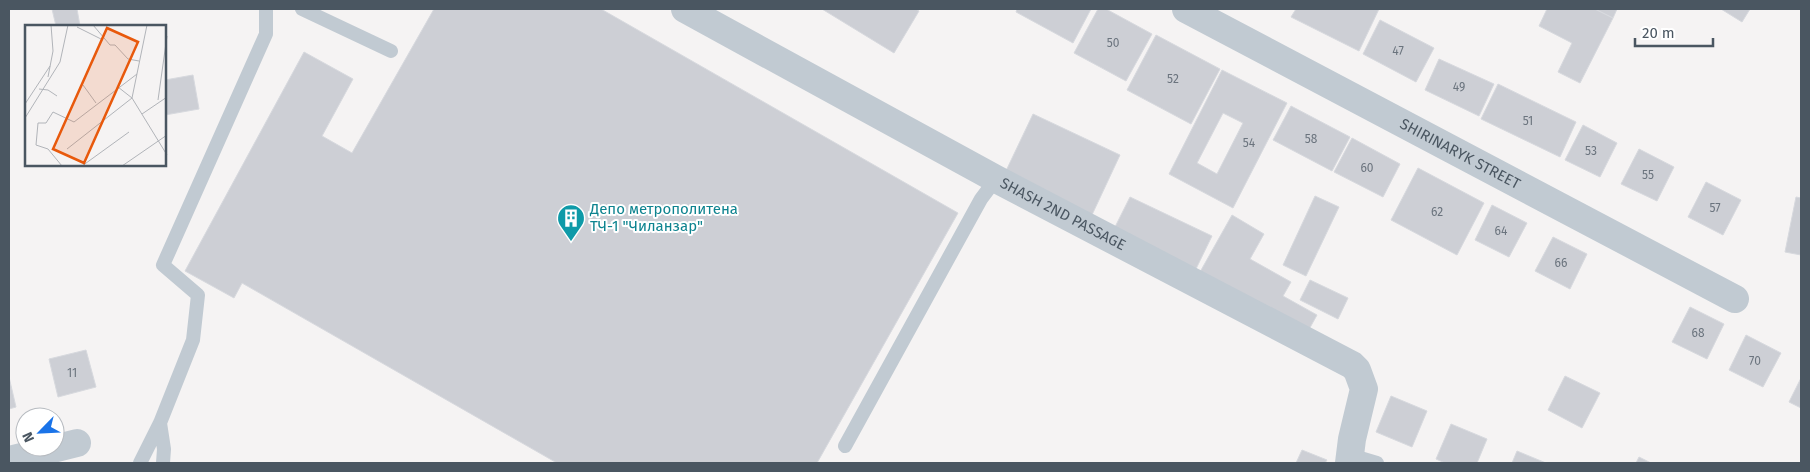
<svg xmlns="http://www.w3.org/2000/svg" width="1810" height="472" viewBox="0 0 1810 472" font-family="'Fira Sans',sans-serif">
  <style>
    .building { fill: #cdcfd5; stroke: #d7d9de; fill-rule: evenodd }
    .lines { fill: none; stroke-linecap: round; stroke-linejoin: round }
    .lane { stroke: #c1cad2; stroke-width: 14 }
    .street { stroke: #c1cad2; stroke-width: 28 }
    .labels { text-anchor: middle; stroke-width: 4; stroke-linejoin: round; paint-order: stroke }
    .number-label { font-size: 12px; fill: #6b747e }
    .street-label { font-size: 15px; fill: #4a5661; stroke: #fff }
    .culture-label { font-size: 15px; fill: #0d838f; stroke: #fff; text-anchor: start }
    .inset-road { fill: none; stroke: #b1b4b9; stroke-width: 1 }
    .view { fill: #e8590c; fill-opacity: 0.15; stroke: #e8590c; stroke-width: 2.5 }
    .inset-edge { fill: none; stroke: #4a5661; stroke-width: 2.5 }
  </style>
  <rect width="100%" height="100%" fill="#f5f3f3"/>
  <path class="building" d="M52 9H77L80 26H56Z
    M434 9H601L958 213 817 463H557L242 283 234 298 185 271 304 52 353 79 322 136 352 153Z
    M822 9H916L919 11 894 53Z
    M1017 9H1091L1073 43 1016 12Z
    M1098 9H1106L1152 34 1126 81 1074 53Z
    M1296 9H1379L1359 51 1291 17Z
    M1547 9H1595L1613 18 1580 83 1558 72 1572 43 1539 26Z
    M1595 9H1617L1613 18Z
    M1721 9H1750L1742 22Z
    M1380 20 1434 48 1416 82 1363 54Z
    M1156 35 1220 69 1191 124 1127 90Z
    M1439 59 1494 84 1479 116 1425 90Z
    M1222 70 1287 103 1233 208 1169 174ZM1223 113 1243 123 1217 174 1197 163Z
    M193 75 199 109 165 115V80Z
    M1498 84 1576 122 1560 157 1481 119Z
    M1291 106 1350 137 1332 171 1273 140Z
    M1033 114 1120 155 1091 217 1004 175Z
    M1583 125 1617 143 1600 177 1565 160Z
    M1352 138 1400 164 1383 197 1334 172Z
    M1639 149 1674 167 1657 201 1621 184Z
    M1418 168 1484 203 1457 255 1391 220Z
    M1706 182 1741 200 1723 235 1688 217Z
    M1315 196 1339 207 1306 276 1283 265Z
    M1130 197 1212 236 1194 273 1112 233Z
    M1796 197 1801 198V255L1785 252Z
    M1492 205 1527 223 1509 257 1475 240Z
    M1232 215 1264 234 1250 259 1291 282 1283 296 1317 315 1307 333 1200 272Z
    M1553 237 1587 254 1570 289 1535 271Z
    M1310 280 1348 298 1338 319 1300 300Z
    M1690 307 1724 324 1707 359 1672 342Z
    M1746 335 1781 353 1763 387 1729 370Z
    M86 350 96 387 58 397 49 359Z
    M1565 376 1600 393 1582 428 1548 410Z
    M9 377 16 407 9 409Z
    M1801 378V408L1789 402Z
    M1391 396 1427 411 1412 447 1376 432Z
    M1451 424 1487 439 1477 463H1445L1436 459Z
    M1302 450 1327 460 1325 463H1296Z
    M1517 451 1546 463H1512Z
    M1639 457 1651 463H1636Z"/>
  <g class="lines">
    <path class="lane" d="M302 9 391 51
      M160 423 164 449 163 463
      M845 446 981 199 996 179
      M1350 455 1377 463
      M140 463 160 423 193 340 198 295 163 265 266 34V9"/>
    <g class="street">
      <path id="s1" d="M685 9 996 179 1352 365 1357 370 1364 389 1352 439 1349 463"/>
      <path id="s2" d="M1186 9 1735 299"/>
      <path d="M9 460 77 443"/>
    </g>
  </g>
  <defs>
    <g id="building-pin" transform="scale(1.4375)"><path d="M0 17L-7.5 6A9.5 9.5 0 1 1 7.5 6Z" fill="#0f9aa8" stroke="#fff"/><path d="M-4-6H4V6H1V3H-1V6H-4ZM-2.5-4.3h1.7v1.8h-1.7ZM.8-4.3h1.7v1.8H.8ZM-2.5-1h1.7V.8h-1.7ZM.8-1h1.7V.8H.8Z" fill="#fff"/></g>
  </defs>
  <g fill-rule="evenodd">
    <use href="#building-pin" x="571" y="218"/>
  </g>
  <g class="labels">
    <g class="number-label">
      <text x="1113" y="47">50</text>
      <text x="1398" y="55">47</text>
      <text x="1173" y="83">52</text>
      <text x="1459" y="91">49</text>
      <text x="1528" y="125">51</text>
      <text x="1311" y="143">58</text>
      <text x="1249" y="147">54</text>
      <text x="1591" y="155">53</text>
      <text x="1367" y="172">60</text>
      <text x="1648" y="179">55</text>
      <text x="1715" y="212">57</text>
      <text x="1437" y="216">62</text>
      <text x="1501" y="235">64</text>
      <text x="1561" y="267">66</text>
      <text x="1698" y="337">68</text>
      <text x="1755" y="365">70</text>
      <text x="72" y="377">11</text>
    </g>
    <g class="street-label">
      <text dy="5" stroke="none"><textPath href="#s2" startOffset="310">SHIRINARYK STREET</textPath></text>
      <text dy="5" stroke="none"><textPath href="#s1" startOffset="430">SHASH 2ND PASSAGE</textPath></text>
    </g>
    <g class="culture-label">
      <text x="590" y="214">Депо метрополитена<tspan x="590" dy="17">ТЧ-1 "Чиланзар"</tspan></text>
    </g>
  </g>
  <g transform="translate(25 25)">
    <rect width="141" height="141" fill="#f5f3f3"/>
    <path class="inset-road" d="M68 0 85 20H90L103 34 114 36M52 2 78 15M23 52 28 26 26 0M58 60 71 78M93 62 107 73 142 130M14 64 23 65 32 71M133 75 142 11M0 79 25 41M117 89 142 72M0 93 35 37 43 0M42 124 107 73 122 0M37 141 23 124 11 120 13 98H21L28 87 49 97 112 49M57 141 104 107M97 141 142 110"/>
    <path class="view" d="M82 3 113 17 59 138 28 124Z"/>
    <rect width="141" height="141" class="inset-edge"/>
  </g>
  <rect width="1810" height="472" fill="none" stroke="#4a5661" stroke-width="20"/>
  <g transform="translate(40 432) rotate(246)"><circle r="24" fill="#ffffff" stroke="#b7bbc0"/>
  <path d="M0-4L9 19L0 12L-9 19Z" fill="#1a73e8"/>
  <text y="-8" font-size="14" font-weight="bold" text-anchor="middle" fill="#4a5661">N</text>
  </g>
  <path d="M1635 38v8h78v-8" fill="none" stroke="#4a5661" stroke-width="2.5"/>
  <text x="1642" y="38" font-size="15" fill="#4a5661" stroke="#ffffff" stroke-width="4" paint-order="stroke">20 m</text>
</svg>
